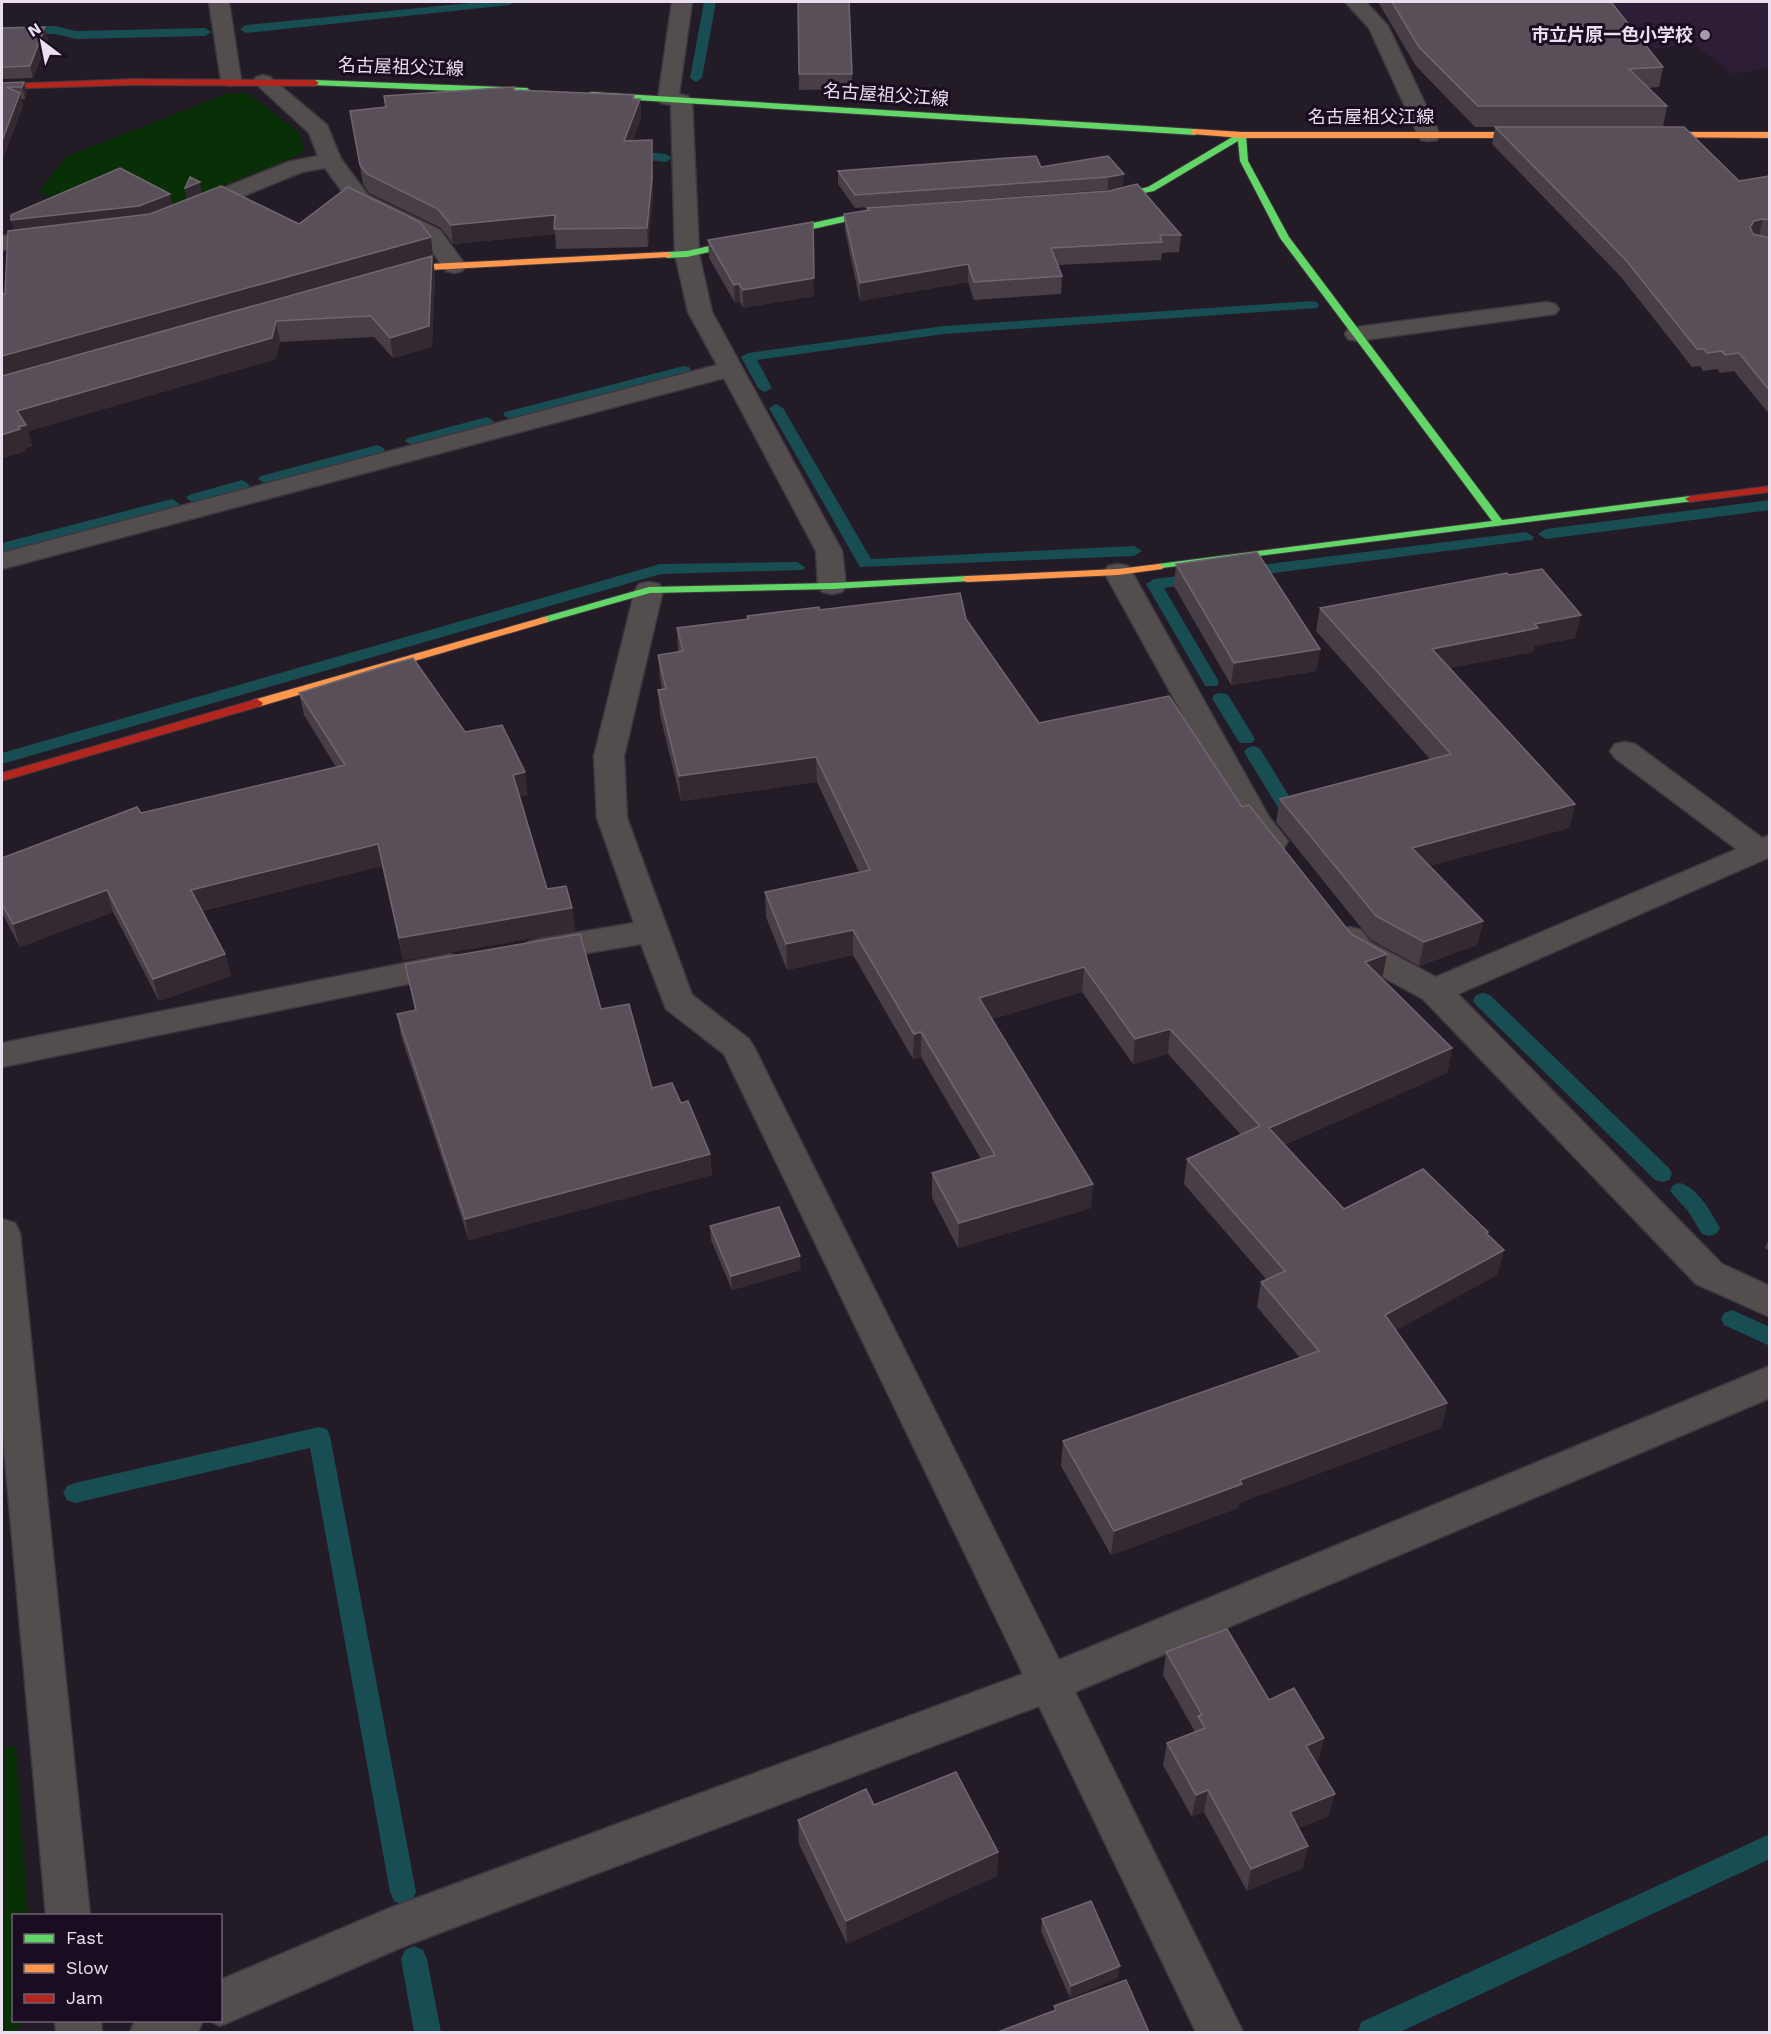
<svg xmlns="http://www.w3.org/2000/svg" width="1771" height="2034" viewBox="0 0 1771 2034" font-family="'Work Sans','Noto Sans JP',sans-serif">
  <style>
    .built { fill: #2d1d36 }
    .green { fill: #092f07 }
    .lines { fill: none; stroke-linecap: round; stroke-linejoin: round }
    .stream { fill: #184d54; fill-rule: evenodd }
    .lane-casing { stroke: #3e3741; stroke-width: 3 }
    .street-casing { stroke: #3e3741; stroke-width: 3 }
    .fast-casing { stroke: #3e3741; stroke-width: 2 }
    .slow-casing { stroke: #3e3741; stroke-width: 2 }
    .jam-casing { stroke: #3e3741; stroke-width: 2 }
    .lane { fill: #534e4d; fill-rule: evenodd }
    .street { fill: #534e4d; fill-rule: evenodd }
    .fast { fill: #63d668; fill-rule: evenodd }
    .slow { fill: #ff974d; fill-rule: evenodd }
    .jam { fill: #b3261e; fill-rule: evenodd }
    .wall { fill: #483e46 }
    .shaded-wall { fill: #322931 }
    .building { fill: #594f58; stroke: #70666f; stroke-width: 1.5 }
    .poi-dot { fill: #a49aa8; stroke: #1a0d21; stroke-width: 2 }
    .labels { text-anchor: middle; stroke-width: 6; stroke-linejoin: round; paint-order: stroke }
    .far-poi-label { font-size: 18px; font-weight: bold; fill: #e9dfee; stroke: #1a0d21; text-anchor: end }
    .far-street-label { font-size: 18px; fill: #e9dfee; stroke: #1a0d21 }
  </style>
  <rect width="100%" height="100%" fill="#231b26"/>
  <path class="built" d="M1531 2H1769V68L1733 74 1693 44 1655 49 1622 18Z"/>
  <path class="green" d="M229 93H247L300 133 304 153 136 221 119 223 38 192 67 156Z
    M16 1745 28 1915 14 1916V2020L22 2021 16 2032H2V1749Z"/>
  <g class="lines">
    <path class="stream" d="M480 2H515L509 5 246 33 240 29 246 25Z
      M704 2H716L702 78 696 82 690 78Z
      M55 26 76 31 205 28 211 32 205 36 76 39 55 34H2V27Z
      M627 150 666 154 672 158 666 162 622 157 621 154 622 151Z
      M1312 301 1317 302 1319 305 1317 308 944 334 757 360 772 388 765 392 758 388 741 357 748 353 944 326Z
      M684 366 689 367 691 370 689 373 510 419 503 415 505 412Z
      M776 404 783 408 871 559 1134 546 1142 551 1134 556 860 567 769 408Z
      M487 417 494 421 492 424 413 446 405 441 408 438Z
      M377 445 382 447 385 450 382 453 266 484 258 479 261 476Z
      M242 480 250 485 247 488 194 503 186 498 189 495Z
      M172 499 180 504 177 507 2 553V543Z
      M1770 500V510L1546 539 1538 534 1546 529Z
      M1526 532 1534 537 1532 540 1243 577 1235 572 1243 567Z
      M797 562 805 567 803 570 661 574 2 764V753L660 564Z
      M1202 573 1210 578 1208 581 1164 588 1219 682 1217 686H1205L1203 682 1146 584 1154 579Z
      M1221 693 1227 694 1230 698 1255 739 1252 743H1240L1237 739 1212 698 1215 694Z
      M1253 746 1259 748 1262 752 1303 819 1300 823H1288L1285 819 1244 752 1247 748Z
      M1483 993 1490 995 1669 1168 1672 1174 1669 1180 1662 1182 1655 1180 1476 1005 1473 1000 1476 995Z
      M1680 1183C1699 1189 1710 1211 1720 1228L1716 1234 1709 1236 1702 1234 1688 1211 1670 1191 1673 1185Z
      M1732 1310 1770 1327V1346L1724 1325 1721 1319 1724 1313Z
      M319 1427 327 1429 330 1436 416 1892 412 1901 403 1905 394 1901 390 1892 310 1448 75 1503 67 1500 63 1493 67 1486 75 1483Z
      M1770 1834V1859L1400 2032H1358L1361 2022Z
      M414 1946 423 1950 427 1959 441 2032H414L401 1959 405 1950Z"/>
    <g class="lane-casing">
      <path id="lane" d="M1547 302 1555 304 1559 309 1555 314 1357 341 1348 339 1345 334 1348 329 1357 327Z
        M1625 742 1635 744 1769 843V857L1758 860 1747 857 1615 758 1610 751 1615 744Z"/>
    </g>
    <g class="street-casing">
      <path id="street" d="M209 2H229L241 80 238 84 231 86 224 84 221 80Z
        M672 2H692L679 94 688 96 692 100 699 254 712 312 842 551 846 586 842 592 832 594 822 592 818 586 816 551 724 378 2 569V553L717 365 688 312 675 254 671 105 661 103 658 99Z
        M1345 2H1366L1388 26 1440 135 1437 140 1429 141 1421 140 1418 135 1369 28Z
        M263 75 270 77 327 125 341 159 368 195 440 230 466 266 462 271 454 273 446 271 424 240 352 205 325 168 302 172 202 213 194 215 186 213 183 208 186 203 288 162 318 156 309 133 253 81 256 77Z
        M53 230 61 232 64 237 61 242 2 250V236Z
        M1118 564 1128 566 1132 572 1269 817 1288 841 1284 848C1262 854 1253 839 1242 822L1104 572 1108 566Z
        M649 582 659 584 663 590 624 756 627 818 692 995 749 1039 754 1047 1059 1660 1770 1366V1398L1075 1692 1243 2032H1196L1039 1706 400 1948 220 2026 208 2020H220V1980L390 1908 1023 1674 724 1054 666 1009 641 944 539 961 528 958 523 950 528 942 539 939 634 923 597 818 594 756 635 590 639 584Z
        M1770 835V857L1458 994 1722 1264 1770 1286V1317L1696 1284 1423 999 1348 958 1334 938 1339 930 1350 927 1361 930 1370 942 1436 977Z
        M450 954 461 957 466 965 461 973 2 1067V1043Z
        M2 1219 15 1223 20 1233 90 1916H46L2 1426Z
        M55 2020H101L102 2032H56Z
        M135 2020H203L198 2032H130Z"/>
    </g>
    <g class="fast-casing">
      <path id="fast" d="M315 80 527 88 531 91 527 94 312 85 311 83Z
        M591 92 1195 129 1199 132 1195 135 588 97 587 95Z
        M1239 133 1246 135 1248 161 1289 237 1502 520 1690 496 1694 497V501L1154 569 1152 567 1158 564 1492 521 1280 238 1240 161 1238 141 1154 191 1100 202 1095 199 1148 187Z
        M890 210 893 211V215L853 220 687 257 667 258 662 255 667 252 687 251 853 214Z
        M967 576 973 579 971 581 832 589 650 593 544 623 538 620 540 618 649 587 832 583Z"/>
    </g>
    <g class="slow-casing">
      <path id="slow" d="M1195 129 1242 132H1537L1541 135 1537 138H1242L1192 134V130Z
        M1648 132H1770V138L1645 137V133Z
        M667 252 672 255 670 257 430 270 390 281 385 278 430 264Z
        M1158 564 1164 567 1162 569 1118 575 967 582 961 579 967 576 1118 569Z
        M544 617 548 618V622L261 706 257 707 251 703 253 700Z"/>
    </g>
    <g class="jam-casing">
      <path id="jam" d="M133 79 315 80 319 83 315 86 133 85 2 89V84Z
        M1770 486V492L1690 502 1685 499 1690 496Z
        M257 699 263 703 261 706 2 781V773Z"/>
    </g>
    <use href="#lane" class="lane"/>
    <use href="#street" class="street"/>
    <use href="#fast" class="fast"/>
    <use href="#slow" class="slow"/>
    <use href="#jam" class="jam"/>
  </g>
  <path class="wall" d="M798 2 852 74V89L799 90Z
    M1378 2H1611L1663 67 1659 87 1648 88 1667 106 1663 127H1475L1416 66Z
    M2 28 48 39 33 78 2 79Z
    M24 82 27 94 25 99H21L23 105 4 156H2V83Z
    M384 96 640 99 641 118 633 140 653 158V196L648 247 556 249 555 234 453 244 441 228 369 193 363 184 353 130 385 108Z
    M1495 127 1739 181 1770 176V415L1734 371 1720 373 1717 369 1703 371 1700 366 1692 367 1621 277 1492 144Z
    M1108 156 1123 186 1108 190 855 208 838 184V171L1041 167Z
    M185 188 299 224 434 258H433L435 276 432 347 393 358 374 337 280 342 276 359 28 431 32 446 25 448 26 451 2 458V294H5L14 230 173 205 187 199Z
    M867 208 1181 235 1179 252 1162 253 1161 260 1058 265 1062 276 1061 294 974 300 968 282 860 301 845 231 844 214 867 210Z
    M708 240 814 296 743 308 740 302 735 303 709 258Z
    M1176 564 1320 649 1316 671 1231 685 1174 586Z
    M1509 575 1575 638 1534 646 1533 652 1449 668 1575 804 1569 828 1429 866 1483 921 1477 945 1419 966 1371 940 1276 822 1280 799 1430 759 1316 631 1320 608Z
    M819 610 966 619 1039 723 1242 807 1351 934 1387 954 1382 979 1452 1048 1447 1073 1284 1145 1344 1209 1488 1232 1487 1234 1504 1250 1497 1275 1396 1330 1447 1403 1441 1428 1239 1503 1238 1508 1111 1555 1061 1466 1063 1441 1300 1358 1257 1307 1261 1282 1267 1280 1184 1184 1187 1159 1241 1135 1168 1054 1133 1064 1082 992 992 1019 1091 1208 958 1248 932 1198V1173L981 1159 921 1057 913 1059 853 955 787 970 766 917 765 892 859 872 817 782 681 801 660 715 658 690H662L660 679 658 655 678 652 677 628 747 619V616Z
    M299 693 465 732 528 794 520 796 547 889 572 908 575 931 403 960 382 866 202 911 225 954 231 976 159 1001 113 912 20 947 2 913V858L141 813 336 767 304 715Z
    M405 964 601 1009 652 1088 681 1103 710 1154 712 1175 469 1240 401 1036 397 1014 415 1010Z
    M710 1226 801 1270 732 1290 711 1240Z
    M1770 1237V1251L1765 1248Z
    M1166 1652 1269 1700 1324 1738 1318 1761 1316 1762 1329 1816 1298 1828 1303 1868 1247 1891 1204 1812 1192 1817 1163 1765 1167 1743 1195 1732 1163 1675Z
    M874 1805 998 1852 997 1876 847 1944 799 1844 798 1820Z
    M1042 1919 1118 1978 1070 1998 1041 1931Z"/>
  <path class="shaded-wall" d="M45 27 48 39 33 78 30 66Z
    M24 82 27 94 25 99 22 87Z
    M20 93 23 105 4 156H2V141Z
    M634 95 635 111 640 99 641 118 626 159 624 141Z
    M652 140 653 158V196L648 247 647 228Z
    M1124 174 1123 186 1108 190V177Z
    M200 182 202 194 187 200 185 188Z
    M170 194 173 206 141 219 14 232 11 220Z
    M555 215V234L453 244 451 225Z
    M1763 219 1759 236 1749 238 1750 227 1754 221Z
    M813 222 814 296 743 308V290Z
    M431 237 435 276 432 347 393 358 390 338 432 258 2 379V356Z
    M968 264V282L860 301V283Z
    M739 284 740 302 735 303 734 285Z
    M276 321 280 342 276 359 28 431 32 446 25 448 26 451 2 458V435L18 427 17 411Z
    M1581 615 1575 638 1534 646 1533 652 1427 672 1432 649 1535 624Z
    M1320 649 1316 671 1231 685 1234 663Z
    M816 757 817 782 681 801 679 776Z
    M525 772 528 794 516 797 513 775Z
    M1575 804 1569 828 1407 872 1412 848Z
    M378 844 382 866 197 912 191 890Z
    M107 890 113 912 20 947 13 924Z
    M572 908 575 931 403 960 399 938Z
    M1483 921 1477 945 1419 966 1424 942Z
    M853 930V955L787 970 786 944Z
    M225 954 231 976 159 1001 153 979Z
    M1387 954 1382 979 1365 962Z
    M1084 967 1082 992 978 1023 979 998Z
    M1170 1029 1168 1054 1133 1064 1135 1039Z
    M921 1032V1057L913 1059 914 1034Z
    M1452 1048 1447 1073 1265 1153 1269 1128Z
    M710 1154 712 1175 469 1240 465 1219Z
    M1093 1184 1091 1208 958 1248 959 1223Z
    M1504 1250 1497 1275 1379 1340 1385 1315Z
    M800 1256 801 1270 732 1290 731 1276Z
    M1447 1403 1441 1428 1239 1503 1238 1508 1111 1555 1114 1531 1240 1480Z
    M1324 1738 1318 1761 1301 1768 1306 1746Z
    M1208 1790 1204 1812 1192 1817 1196 1795Z
    M1335 1794 1329 1816 1284 1834 1290 1812Z
    M1308 1846 1303 1868 1247 1891 1251 1869Z
    M998 1852 997 1876 847 1944 846 1921Z
    M1120 1966 1118 1978 1070 1998 1071 1986Z"/>
  <path class="building" d="M798 2H849L852 74H799Z
    M1392 2H1611L1663 67 1629 69 1667 106H1478L1419 47Z
    M45 27 30 66 2 67V28Z
    M24 82 22 87H6L20 93 2 141V83Z
    M514 87V90L634 95 633 99H640L624 141 652 140V178L647 228 554 229 555 215 451 225 438 209 367 174 360 165 350 111 386 107 384 96Z
    M1495 127H1684L1739 181 1770 176V220L1763 219 1754 221 1750 227 1753 234 1770 238V391L1739 353 1725 355 1722 351 1707 353 1704 349H1697L1625 259Z
    M1036 156 1041 167 1108 156 1124 174 1108 177 855 195 838 171Z
    M120 168 170 194 139 206 11 220V215Z
    M190 177 200 182 185 188Z
    M1137 184 1181 235H1160L1162 242 1051 248 1062 276 974 282 968 264 860 283 844 214 869 210 867 208 1109 191Z
    M221 186 299 224 348 187 420 222 431 237 2 356V294H5L8 231 150 214Z
    M813 222 814 278 743 290 739 284 734 285 708 240Z
    M432 256 429 326 390 338 371 316 276 321 272 338 17 411 26 425 18 427 20 429 2 435V376Z
    M1257 552 1320 649 1234 663 1176 564Z
    M1542 569 1581 615 1535 624 1538 628 1432 649 1575 804 1412 848 1483 921 1424 942 1376 916 1280 799 1451 754 1320 608 1507 573 1509 575Z
    M960 593 966 619 1039 723 1169 696 1242 807 1249 805 1351 934 1387 954 1365 962 1452 1048 1269 1128 1344 1209 1423 1169 1488 1232 1486 1233 1504 1250 1385 1315 1447 1403 1240 1480 1242 1484 1114 1531 1063 1441 1319 1351 1261 1282 1285 1271 1187 1159 1260 1126 1170 1029 1135 1039 1084 967 979 998 1093 1184 959 1223 932 1173 995 1155 921 1032 914 1034 853 930 786 944 765 892 870 870 816 757 679 776 658 690 666 689 658 655 683 651 677 628 749 619 747 616 819 607V610Z
    M413 658 465 732 502 725 525 772 513 775 547 889 566 886 572 908 399 938 378 844 191 890 225 954 153 979 107 890 13 924 2 904V858L137 807 141 813 345 765 299 693 388 665Z
    M580 934 601 1009 629 1004 652 1088 672 1083 681 1103 688 1101 710 1154 465 1219 397 1014 416 1010 405 964Z
    M779 1207 800 1256 731 1276 710 1226Z
    M1227 1629 1269 1700 1294 1688 1324 1738 1306 1746 1335 1794 1290 1812 1308 1846 1251 1869 1208 1790 1196 1795 1167 1743 1205 1728 1198 1716 1202 1715 1166 1652Z
    M956 1772 998 1852 846 1921 798 1820 866 1789 874 1805Z
    M1091 1901 1120 1966 1071 1986 1042 1919Z
    M1126 1980 1149 2032H998L1056 2010 1054 2006Z"/>
  <circle class="poi-dot" cx="1705" cy="35" r="6"/>
  <g class="labels">
    <g class="far-poi-label">
      <text x="1693" y="41">市立片原一色小学校</text>
    </g>
    <g class="far-street-label">
      <text transform="translate(401 67) rotate(2)" y="6">名古屋祖父江線</text>
      <text transform="translate(886 95) rotate(4)" y="6">名古屋祖父江線</text>
      <text x="1371" y="123">名古屋祖父江線</text>
    </g>
  </g>
  <rect width="1771" height="2034" fill="none" stroke="#e9dfee" stroke-width="6"/>
  <rect x="12" y="1914" width="210" height="108" fill="#1a0d21" stroke="#6d6173" stroke-width="1.5"/>
  <rect x="24" y="1934" width="30" height="9" fill="#63d668" stroke="#6d6173" stroke-width="1.5"/>
  <text x="66" y="1944" font-size="18" fill="#e9dfee">Fast</text>
  <rect x="24" y="1964" width="30" height="9" fill="#ff974d" stroke="#6d6173" stroke-width="1.5"/>
  <text x="66" y="1974" font-size="18" fill="#e9dfee">Slow</text>
  <rect x="24" y="1994" width="30" height="9" fill="#b3261e" stroke="#6d6173" stroke-width="1.5"/>
  <text x="66" y="2004" font-size="18" fill="#e9dfee">Jam</text>
  <g transform="translate(42 42) rotate(328)" stroke="#1a0d21" stroke-width="4.5" paint-order="stroke">
  <path d="M0-4.5L10 22L0 15L-10 22Z" fill="#e9dfee"/>
  <text y="-9" font-size="16" font-weight="bold" text-anchor="middle" fill="#e9dfee">N</text>
  </g>
</svg>
